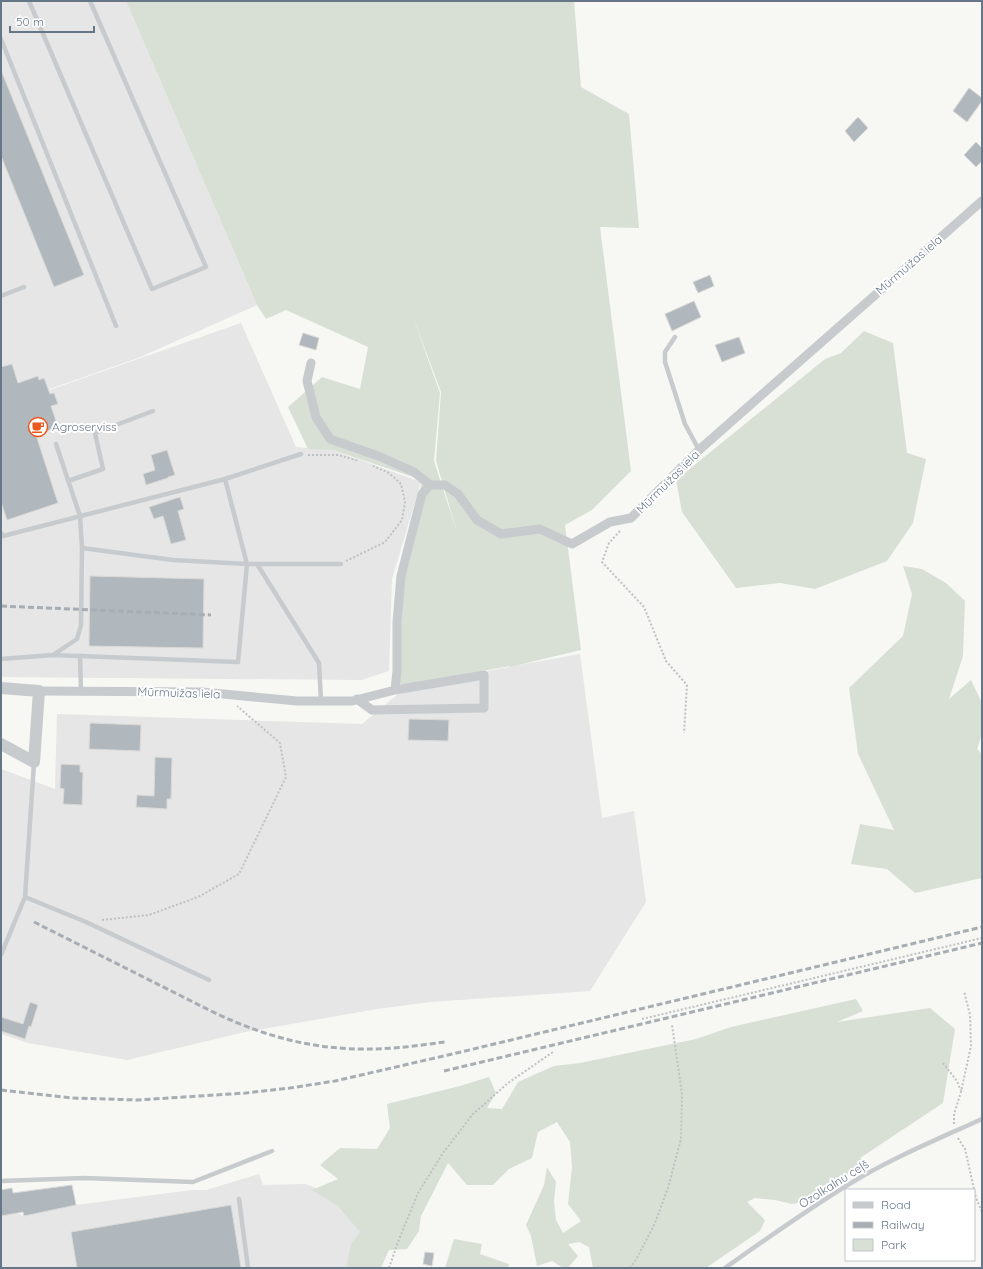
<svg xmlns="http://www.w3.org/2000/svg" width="983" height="1269" viewBox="0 0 983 1269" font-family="Quicksand,sans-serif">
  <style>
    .built { fill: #e5e6e5 }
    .green { fill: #d8e0d5; fill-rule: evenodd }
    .building { fill: #b0b7bd; stroke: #d9d9d7 }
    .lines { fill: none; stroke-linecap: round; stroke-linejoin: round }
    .path { stroke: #bec1c3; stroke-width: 2; stroke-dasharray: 2 2; stroke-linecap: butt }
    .service { stroke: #c7cbce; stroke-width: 4.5 }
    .minor { stroke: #c7cbce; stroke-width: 9 }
    .tertiary { stroke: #c7cbce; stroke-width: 12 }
    .rail { stroke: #a7adb3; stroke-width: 3; stroke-dasharray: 6 3; stroke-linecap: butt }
    .labels { text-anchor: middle; stroke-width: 4; stroke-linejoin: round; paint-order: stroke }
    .street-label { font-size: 12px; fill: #657687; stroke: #fff }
    .poi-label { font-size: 12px; fill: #657687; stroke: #fff; text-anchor: start }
  </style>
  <rect width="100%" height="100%" fill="#f7f7f4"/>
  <path class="built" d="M1 1H126L257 305 138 358 1 406Z
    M241 323 296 447 333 450 421 482 392 579 389 671 361 680 1 677V407Z
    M580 654 602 818 634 811 646 902 590 991 430 1002 377 1009 245 1032 127 1060 28 1043 1 1034V769L55 789 57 714 362 724 409 685Z
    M259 1174 263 1185 305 1184 336 1195 364 1227 355 1268H1V1216L16 1213 24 1216 76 1205 192 1190H206Z"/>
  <path class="green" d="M126 1H574L581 87 629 114 639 228 600 227 631 471 592 510 565 525 581 650 510 667V666L409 684H399L402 583 422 480 333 450 308 449 288 407 322 377 360 389 368 347 286 310 266 319 257 305ZM413 317 441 392 436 461 457 532 434 461 440 393Z
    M864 331 893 343 907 453 926 459 913 523 887 561 815 589 780 583 736 588 682 512 676 480 825 359 841 353Z
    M903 566 922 569 946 583 965 601 963 656 949 699 971 680 982 703V734L977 749 982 754V878L915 893 887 869 851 864 860 824 894 830 858 754 849 688 903 636 912 594Z
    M856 999 863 1011 837 1022 930 1008 955 1029 943 1103 860 1158 865 1162 808 1201 792 1204 775 1200 755 1198 747 1202 765 1220 760 1231 706 1268H593L589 1247 579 1242 568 1244 578 1256 568 1268H563L552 1261 537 1266 531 1236 526 1225 544 1185 547 1167 556 1182 554 1201 556 1220 563 1233 581 1221 568 1204 572 1167 570 1142 557 1122 538 1132 532 1158 509 1169 493 1185H467L448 1163 421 1216 419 1231 407 1249 389 1250 381 1268H346L351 1244 360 1232 338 1206 312 1190 338 1179 320 1165 340 1148 377 1149 390 1128 387 1104 460 1086 489 1077 496 1093 487 1108 502 1109 518 1082 554 1066 580 1063 696 1039 731 1027Z
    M454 1239 482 1244 480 1254 509 1264 508 1268H445Z"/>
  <path class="building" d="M1 70 84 275 54 287 1 156Z
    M969 88 982 98V101L967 122 953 111Z
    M858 117 868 128 854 142 845 131Z
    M976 142 982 148V161L976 167 964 155Z
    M710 275 714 286 698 293 693 282Z
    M694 301 701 317 672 331 665 314Z
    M303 333 319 338 316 350 299 345Z
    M739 337 745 353 722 362 715 345Z
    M12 364 18 383 38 376 39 380 44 378 50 394 54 393 58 404 51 406 58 427 36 435 58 503 7 520 1 502V367Z
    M167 450 175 475 168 477V478L146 485 143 474 155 470 151 455Z
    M180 497 184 509 178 511 186 540 171 544 163 516 154 519 149 507Z
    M90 576 204 579 203 648 89 646Z
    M409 719 449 720 448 741 408 740Z
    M90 723 141 725 140 751 89 749Z
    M155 757 172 758 171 799H167V809L136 807 137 795 154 796Z
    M61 764 80 765V772H83L82 805 63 804 64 789 60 788Z
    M30 1002 38 1005 31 1027 29 1026 25 1039 1 1031V1017L23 1024Z
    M72 1185 76 1205 24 1216 23 1212 1 1216V1190L12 1188 13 1193Z
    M231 1205 241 1268H77L71 1232Z
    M425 1252 434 1253 432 1266 423 1264Z"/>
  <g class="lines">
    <path class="path" d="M308 455H338L359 461
      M620 531 609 543 602 562 644 607 666 661 687 685 684 733
      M346 561 385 542 402 520 405 502 401 484 389 473 373 466
      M102 920 149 915 198 897 239 874 286 777 280 743 237 706
      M642 1019 982 938
      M943 1063 957 1081 961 1091
      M954 1124V1114L961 1092 971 1046 970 1015 964 991
      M958 1138 965 1149 976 1198 982 1212
      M389 1268 398 1242 418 1193 443 1153 473 1114 508 1083 553 1052
      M630 1268 637 1258 655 1223 668 1188 681 1139 682 1094 672 1025"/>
    <path class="service" d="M29 1 152 289 206 267 90 1
      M1 39 116 326
      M1 296 24 287
      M675 337 665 352V362L685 424 699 450
      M68 481 103 469 95 433 153 411
      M1 533 3 536 225 479 301 454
      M82 548 173 560 247 564H341
      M257 564 319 663 321 701
      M53 655 77 639 81 625 82 548 80 516 56 444
      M80 656 81 691
      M1 659 53 655 238 662 247 564 225 479
      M34 763 25 897 86 922 209 980
      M1 955 25 897
      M1 1181 84 1178 193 1182 272 1151
      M239 1199 248 1268
      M725 1268C766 1239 808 1209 851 1183 892 1158 938 1139 982 1119"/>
    <path class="minor" d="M311 363 307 381 316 417 330 439 381 457 414 472 430 485
      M395 690 397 671V622L401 576 422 494 430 485H445L458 494 477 520 501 534 540 529 572 544 610 522 631 518 699 450 982 201
      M39 691 202 692 297 701H352L395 690 484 675V708L372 710 357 699"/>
    <path class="tertiary" d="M1 688 39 691 34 762 1 744"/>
    <path class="rail" d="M1 606 211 615
      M34 922 211 1011C271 1040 326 1053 393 1048 410 1047 428 1044 445 1042
      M444 1071 982 943
      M1 1090 72 1098 138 1100 246 1093 290 1088 335 1081 461 1052 982 927"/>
  </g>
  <defs>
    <g id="cafe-ring" transform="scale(1)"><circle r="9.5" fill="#fff" stroke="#ed581f" stroke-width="1.5"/><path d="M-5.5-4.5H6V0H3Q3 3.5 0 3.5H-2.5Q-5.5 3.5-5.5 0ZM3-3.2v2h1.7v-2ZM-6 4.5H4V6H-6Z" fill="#ed581f"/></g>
  </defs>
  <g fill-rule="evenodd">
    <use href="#cafe-ring" x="38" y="427"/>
  </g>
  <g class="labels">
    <g class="street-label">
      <text transform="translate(909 265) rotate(-41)" y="4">Mūrmuižas iela</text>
      <text transform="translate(668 482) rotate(-45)" y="4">Mūrmuižas iela</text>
      <text transform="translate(179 693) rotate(2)" y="4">Mūrmuižas iela</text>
      <text transform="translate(834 1184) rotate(-32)" y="4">Ozolkalnu ceļš</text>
    </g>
    <g class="poi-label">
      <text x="52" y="431">Agroserviss</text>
    </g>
  </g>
  <rect width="983" height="1269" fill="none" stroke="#657687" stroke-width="4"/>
  <rect x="845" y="1189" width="130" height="72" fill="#ffffff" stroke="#c1c8cf"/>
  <rect x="853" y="1202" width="20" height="6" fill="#c7cbce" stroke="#c1c8cf"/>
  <text x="881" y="1209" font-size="12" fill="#657687">Road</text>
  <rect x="853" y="1222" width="20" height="6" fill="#a7adb3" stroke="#c1c8cf"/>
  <text x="881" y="1229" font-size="12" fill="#657687">Railway</text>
  <rect x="853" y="1239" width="20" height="12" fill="#d8e0d5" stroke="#c1c8cf"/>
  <text x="881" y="1249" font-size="12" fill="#657687">Park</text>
  <path d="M10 26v6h84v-6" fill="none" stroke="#657687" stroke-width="2"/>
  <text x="16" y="26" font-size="12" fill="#657687" stroke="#ffffff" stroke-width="3" paint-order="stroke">50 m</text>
</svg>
